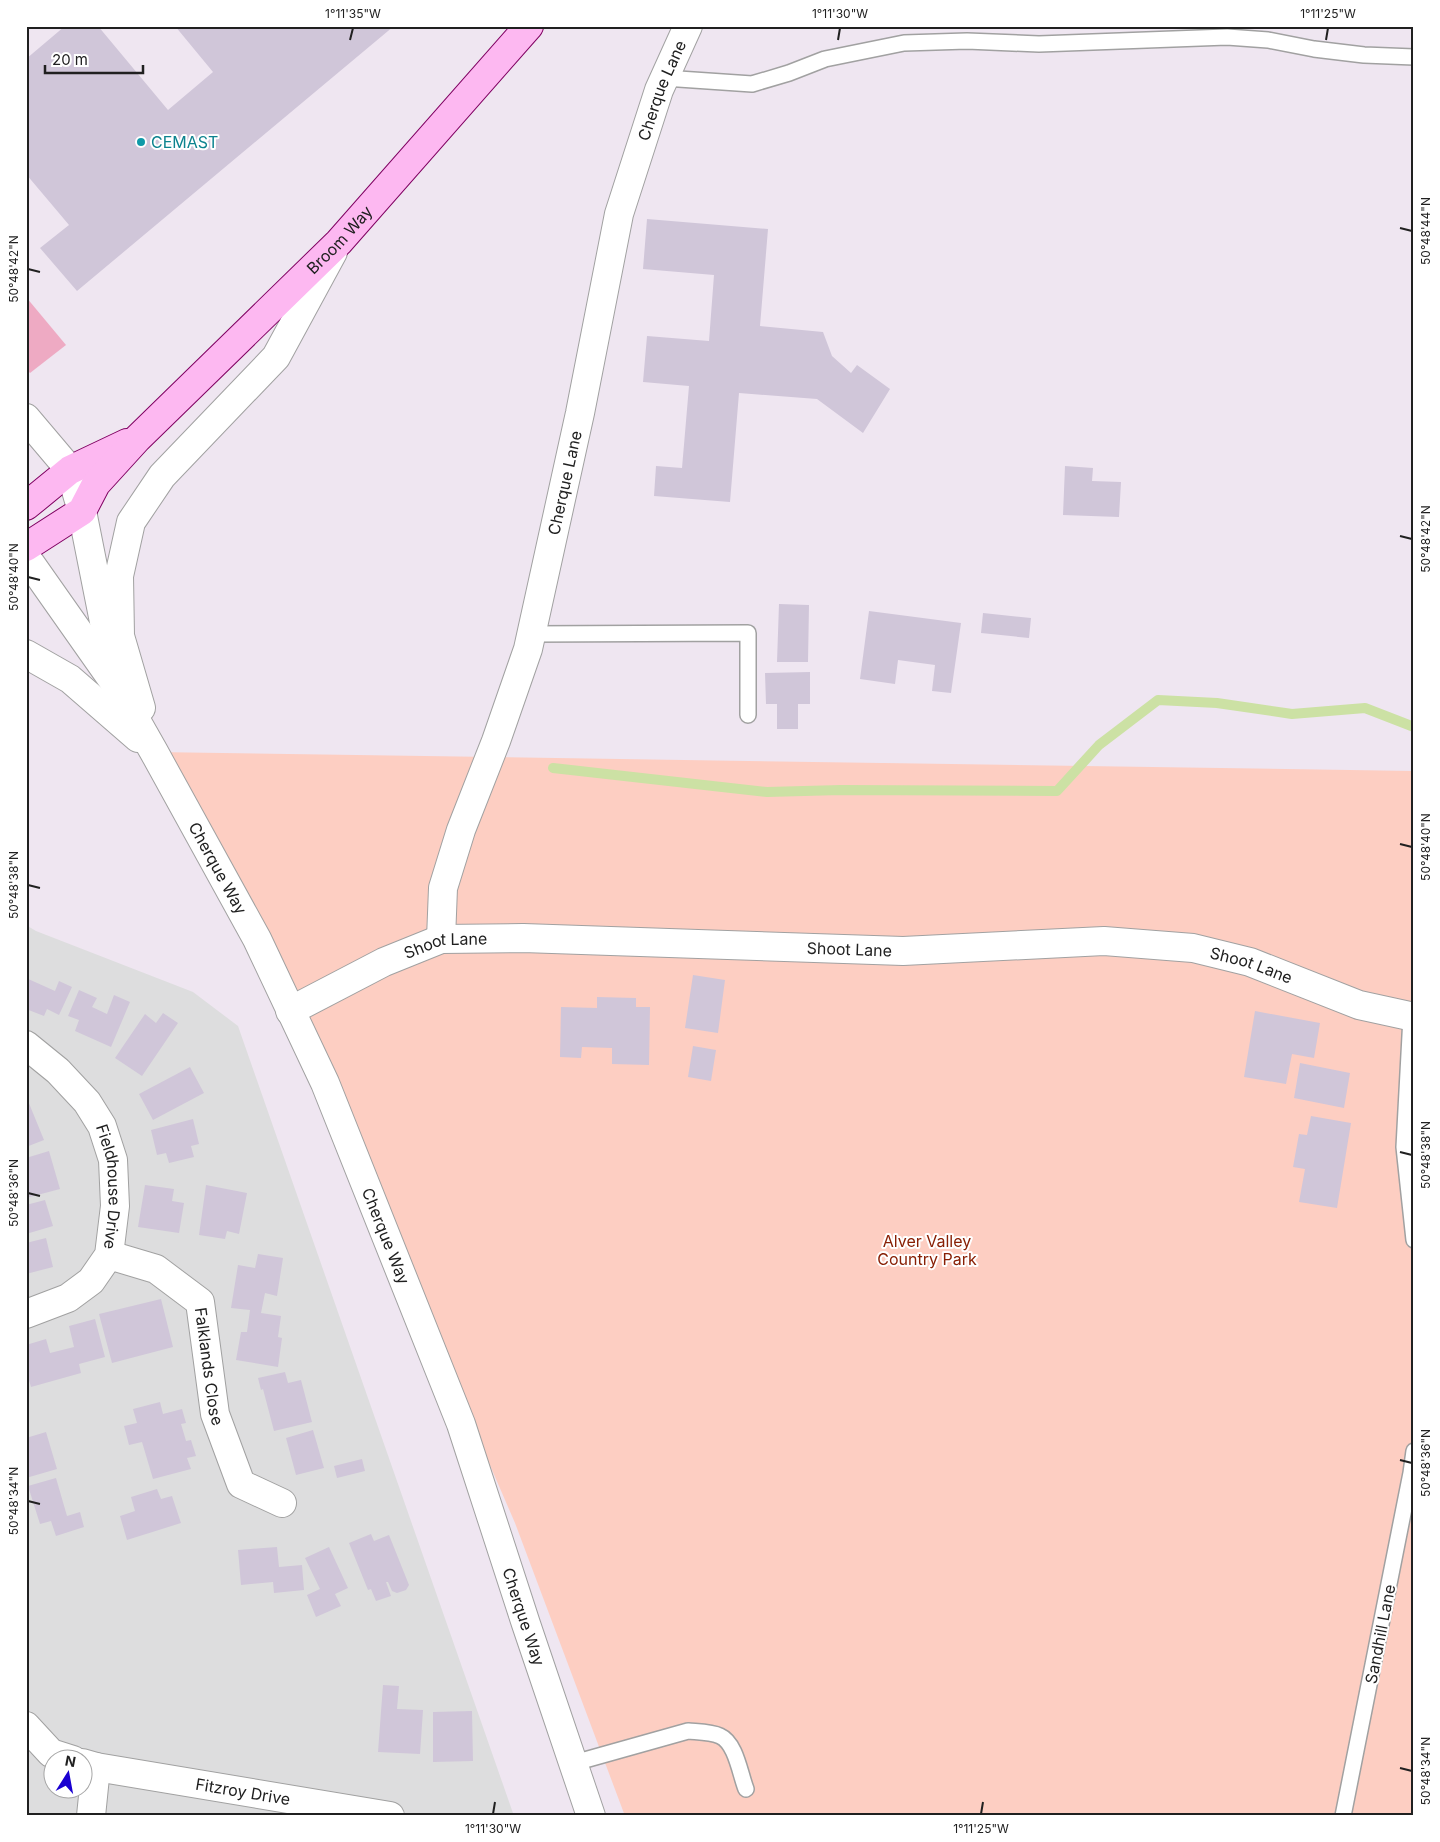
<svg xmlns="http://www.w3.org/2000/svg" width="1440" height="1842" viewBox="0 0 1440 1842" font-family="Inter,sans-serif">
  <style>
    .residential { fill: #ddddde; fill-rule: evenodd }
    .grass { fill: #eeaac3 }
    .park { fill: #fdcec2 }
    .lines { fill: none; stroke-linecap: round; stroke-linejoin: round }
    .stream { stroke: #cce1a4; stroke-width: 10 }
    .building { fill: #d0c6d9 }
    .service-casing { stroke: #a1a1a1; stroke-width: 18 }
    .minor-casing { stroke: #a1a1a1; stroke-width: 30 }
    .tertiary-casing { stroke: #a1a1a1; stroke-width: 30 }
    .secondary-casing { stroke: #7f0061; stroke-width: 30 }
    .service { stroke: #fff; stroke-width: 15 }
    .minor { stroke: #fff; stroke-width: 28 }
    .tertiary { stroke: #fff; stroke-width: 28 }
    .secondary { stroke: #fdb8f1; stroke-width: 28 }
    .ticks { fill: none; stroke: #202020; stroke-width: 2 }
    .culture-dot { fill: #0f9aa8; stroke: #fff; stroke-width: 2 }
    .labels { text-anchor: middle; stroke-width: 4; stroke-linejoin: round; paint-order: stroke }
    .street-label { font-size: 16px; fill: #202020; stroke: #fff }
    .culture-label { font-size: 16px; fill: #0d838f; stroke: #fff; text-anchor: start }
    .park-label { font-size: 16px; fill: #882005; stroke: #fff }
    .neatline { fill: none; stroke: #202020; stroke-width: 2 }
    .ticks-label { font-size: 12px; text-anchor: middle; fill: #202020 }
  </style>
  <rect width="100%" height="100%" fill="#efe6f1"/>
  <path class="residential" d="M26 925 36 931 193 992 238 1026 514 1816H26ZM52 1760H82V1790H52Z"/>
  <path class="grass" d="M26 297 66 345 30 373 26 369Z"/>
  <path class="park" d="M154 752 1414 771V1816H625L515 1523 325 1083Z"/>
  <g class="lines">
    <path class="stream" d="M553 768 767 792 841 790 1057 791 1099 745 1158 700 1217 703 1292 714 1365 708 1414 727"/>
  </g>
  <path class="building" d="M65 26H98L168 110 213 72 175 26H394L77 291 40 248 69 225 26 174V59Z
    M647 219 768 229 760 326 823 332 832 356 851 373 857 365 890 389 863 433 817 399 739 393 730 502 654 496 656 466 682 468 689 386 643 382 647 336 709 341 714 275 643 269Z
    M1065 466 1093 468 1092 481 1121 482 1119 517 1063 515Z
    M779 604 809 605 808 662H777Z
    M869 611 961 623 951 693 932 691 935 665 898 660 895 684 860 679Z
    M983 613 1031 618 1029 638 981 633Z
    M810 672V704H798V729H777V704H766L765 673Z
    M693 975 725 980 718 1033 685 1028Z
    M26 978 55 991 59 981 72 987 59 1015 47 1009 44 1016 26 1009Z
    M79 990 97 998 92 1007 107 1014 114 995 130 1002 111 1047 75 1031 79 1020 68 1016Z
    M597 997 636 998V1007H650L649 1065 612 1064V1048L582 1047 581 1058 560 1057 561 1007 597 1008Z
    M1255 1011 1320 1023 1314 1058 1292 1054 1286 1084 1244 1077Z
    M163 1013 178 1023 142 1076 115 1058 145 1014 156 1023Z
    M693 1046 716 1050 711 1081 688 1077Z
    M1300 1063 1350 1073 1344 1108 1294 1098Z
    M190 1067 204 1093 153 1120 139 1094Z
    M26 1096 44 1140 26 1147Z
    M1311 1116 1351 1123 1337 1208 1299 1202 1305 1169 1293 1167 1299 1134 1307 1135Z
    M193 1119 199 1144 191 1146 194 1157 169 1163 166 1153 157 1155 151 1130Z
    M49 1151 60 1189 26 1198V1158Z
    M145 1185 174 1189 172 1201 184 1203 179 1233 138 1227Z
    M206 1185 247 1193 239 1234 227 1231 225 1239 199 1235Z
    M45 1200 53 1226 26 1234V1205Z
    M46 1238 53 1267 26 1274V1243Z
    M258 1254 283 1258 277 1296 265 1293 261 1313 281 1316 278 1337 282 1338 278 1367 236 1360 241 1332H247L250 1310 231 1308 238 1265 255 1268Z
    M161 1299 173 1347 112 1363 99 1314Z
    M95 1319 105 1357 79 1364 81 1373 31 1387 26 1370V1345L46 1339 50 1353 74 1347 69 1326Z
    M285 1372 288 1383 301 1380 312 1422 274 1431 263 1389 261 1390 258 1378Z
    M160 1402 163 1414 182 1409 186 1423 181 1424 184 1434 186 1441 191 1440 196 1456 187 1458 191 1469 153 1479 142 1442 129 1445 124 1426 137 1423 133 1409Z
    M313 1430 324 1468 296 1475 286 1438Z
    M46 1432 57 1469 26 1478V1438Z
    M362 1459 365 1471 337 1478 334 1466Z
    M56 1478 67 1516 80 1512 84 1527 56 1536 51 1521 40 1524 28 1486Z
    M157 1489 161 1499 172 1496 181 1523 127 1540 120 1516 135 1511 131 1497Z
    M371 1534 374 1541 389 1535 409 1585 406 1590 397 1593 392 1591 388 1582H386L391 1596 376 1601 371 1589 368 1590 349 1543Z
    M277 1547 279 1567 302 1565 304 1590 274 1593 273 1582 241 1585 238 1550Z
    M329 1547 348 1588 335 1594 341 1606 316 1617 307 1595 320 1589 305 1558Z
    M383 1685 399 1686 397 1709 423 1710 420 1754 378 1752Z
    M472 1711 473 1761 433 1762V1712Z"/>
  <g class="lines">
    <g class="service-casing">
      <path id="service" d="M664 78 752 84 789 73 825 59 904 43 967 41 1039 44 1227 37 1268 40 1314 49 1364 55 1414 57
        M532 634 748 633V715
        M1411 1017 1404 1147 1414 1240
        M574 1763 688 1731C698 1732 711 1732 720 1736 736 1743 740 1774 746 1789
        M1343 1816 1411 1473 1414 1451"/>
    </g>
    <g class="minor-casing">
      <g id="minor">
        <path d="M26 418 70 470 82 511"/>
        <path id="s1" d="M441 939 443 888 461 830 496 741 528 649 580 413 619 214 659 90 688 26"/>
        <path id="s2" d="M290 1011 384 962 441 939 523 938 903 951 1104 941 1193 948 1250 962 1359 1005 1414 1017"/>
        <path id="s3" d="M26 1045 58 1071 87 1102 102 1126 113 1160 115 1206 109 1255 91 1281 68 1298 26 1314"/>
        <path id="s4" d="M109 1255 156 1269 200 1302 215 1414 241 1484 282 1503"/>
        <path d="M26 1726 51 1753 73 1760"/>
        <path d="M82 1763 96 1767 91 1816"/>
        <path id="s5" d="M96 1767 390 1816"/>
      </g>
    </g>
    <g class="tertiary-casing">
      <g id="tertiary">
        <path d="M82 511 108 642"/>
        <path id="s6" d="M26 557 116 685 154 752 257 939 325 1083 461 1424 526 1624 591 1816"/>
        <path d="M26 654 70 679 138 738"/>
        <path d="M141 708 120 636 119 576 131 522 162 476 276 357 333 252"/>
      </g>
    </g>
    <g class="secondary-casing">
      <g id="secondary">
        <path d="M26 506 70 470 127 443"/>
        <path id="s7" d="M26 547 82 511 96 484 137 439 339 242 529 26"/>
      </g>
    </g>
    <use href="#service" class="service"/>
    <use href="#minor" class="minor"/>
    <use href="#tertiary" class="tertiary"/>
    <use href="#secondary" class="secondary"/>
  </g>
  <path class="ticks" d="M350 40 353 28M838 40 840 28M1326 40 1328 28M1400 228 1412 231M28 269 40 272M1400 536 1412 539M28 577 40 580M1400 844 1412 847M28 885 40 888M1400 1152 1412 1155M28 1193 40 1196M1400 1460 1412 1463M28 1501 40 1504M1400 1768 1412 1771M493 1814 495 1802M981 1814 983 1802"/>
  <circle class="culture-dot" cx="141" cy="142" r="5"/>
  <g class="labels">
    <g class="street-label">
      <text dy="6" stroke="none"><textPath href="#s1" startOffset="880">Cherque Lane</textPath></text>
      <text dy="6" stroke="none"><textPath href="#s7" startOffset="442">Broom Way</textPath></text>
      <text dy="6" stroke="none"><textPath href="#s1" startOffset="475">Cherque Lane</textPath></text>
      <text dy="6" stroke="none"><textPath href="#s6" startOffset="366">Cherque Way</textPath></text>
      <text dy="6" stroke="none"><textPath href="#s2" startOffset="171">Shoot Lane</textPath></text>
      <text dy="6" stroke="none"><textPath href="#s2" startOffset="576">Shoot Lane</textPath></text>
      <text dy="6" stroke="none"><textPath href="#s2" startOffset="981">Shoot Lane</textPath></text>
      <text dy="6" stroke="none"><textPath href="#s3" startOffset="174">Fieldhouse Drive</textPath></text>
      <text dy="6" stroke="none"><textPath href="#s6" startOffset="771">Cherque Way</textPath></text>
      <text dy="6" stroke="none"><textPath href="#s4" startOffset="169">Falklands Close</textPath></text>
      <text dy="6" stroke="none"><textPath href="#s6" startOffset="1176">Cherque Way</textPath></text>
      <text transform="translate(1380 1634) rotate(-79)" y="6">Sandhill Lane</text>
      <text dy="6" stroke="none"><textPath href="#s5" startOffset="149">Fitzroy Drive</textPath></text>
    </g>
    <g class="culture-label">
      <text x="151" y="148">CEMAST</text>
    </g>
    <g class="park-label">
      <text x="927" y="1247">Alver Valley<tspan x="927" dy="18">Country Park</tspan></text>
    </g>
  </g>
  <rect width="1440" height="1842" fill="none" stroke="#ffffff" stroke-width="55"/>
  <g transform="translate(68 1774) rotate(11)"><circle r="24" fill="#ffffff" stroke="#a6a6a6"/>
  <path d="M0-4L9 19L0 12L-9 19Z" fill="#1a00d1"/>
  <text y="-8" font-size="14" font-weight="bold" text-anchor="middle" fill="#202020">N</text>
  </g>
  <path d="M45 65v8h98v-8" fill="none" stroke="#202020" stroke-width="2.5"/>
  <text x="52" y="65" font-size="15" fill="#202020" stroke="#ffffff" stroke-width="4" paint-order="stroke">20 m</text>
  <rect x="28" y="28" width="1384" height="1786" class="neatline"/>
  <g class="ticks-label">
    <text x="353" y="18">1°11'35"W</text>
    <text x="840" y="18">1°11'30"W</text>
    <text x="1328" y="18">1°11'25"W</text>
    <text transform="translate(1426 231) rotate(-90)" y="4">50°48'44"N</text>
    <text transform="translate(14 269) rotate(-90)" y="4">50°48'42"N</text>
    <text transform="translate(1426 539) rotate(-90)" y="4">50°48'42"N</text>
    <text transform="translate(14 577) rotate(-90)" y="4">50°48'40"N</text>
    <text transform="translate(1426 847) rotate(-90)" y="4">50°48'40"N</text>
    <text transform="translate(14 885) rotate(-90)" y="4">50°48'38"N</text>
    <text transform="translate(1426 1155) rotate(-90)" y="4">50°48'38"N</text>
    <text transform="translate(14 1193) rotate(-90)" y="4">50°48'36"N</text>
    <text transform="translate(1426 1463) rotate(-90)" y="4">50°48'36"N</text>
    <text transform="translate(14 1501) rotate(-90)" y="4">50°48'34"N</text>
    <text transform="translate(1426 1771) rotate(-90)" y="4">50°48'34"N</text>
    <text x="493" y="1833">1°11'30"W</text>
    <text x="981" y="1833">1°11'25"W</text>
  </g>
</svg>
